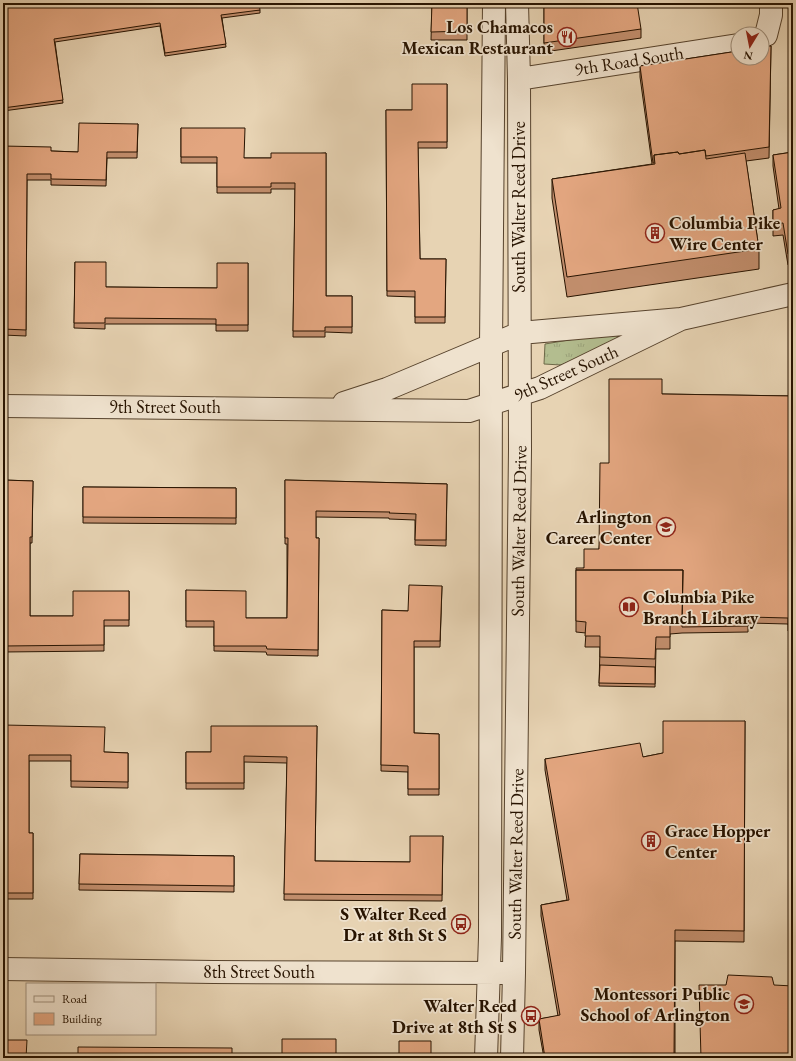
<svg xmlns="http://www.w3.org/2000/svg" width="796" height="1061" viewBox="0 0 796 1061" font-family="'EB Garamond',serif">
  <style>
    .grass { fill: url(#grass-tufts); stroke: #6d6848 }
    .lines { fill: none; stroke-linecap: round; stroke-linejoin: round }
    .minor-casing { stroke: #57432d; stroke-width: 24 }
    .minor { stroke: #efe2ce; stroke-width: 22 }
    .wall { fill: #c38f6e; stroke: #271300 }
    .building { fill: #e3a680; stroke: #271300 }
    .labels { text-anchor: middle; stroke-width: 3.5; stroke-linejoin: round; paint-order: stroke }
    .poi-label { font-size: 18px; font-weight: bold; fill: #271300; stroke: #efe2ce; text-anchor: end }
    .street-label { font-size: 18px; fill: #271300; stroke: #efe2ce }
  </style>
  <defs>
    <pattern id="grass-tufts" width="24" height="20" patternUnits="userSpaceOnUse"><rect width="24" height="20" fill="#b3bd8f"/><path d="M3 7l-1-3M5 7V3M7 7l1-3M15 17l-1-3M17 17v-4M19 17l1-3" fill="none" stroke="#9aa27a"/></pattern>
  </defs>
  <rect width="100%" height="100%" fill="#e7d3b3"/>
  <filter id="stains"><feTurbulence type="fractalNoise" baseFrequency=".005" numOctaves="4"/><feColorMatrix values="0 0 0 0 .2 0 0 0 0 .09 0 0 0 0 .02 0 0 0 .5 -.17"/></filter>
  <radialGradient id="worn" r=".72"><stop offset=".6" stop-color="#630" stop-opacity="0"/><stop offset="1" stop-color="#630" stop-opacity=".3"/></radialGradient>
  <path class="grass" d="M641 328 642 331 561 365 544 364 545 344Z"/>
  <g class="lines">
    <g class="minor-casing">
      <path id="minor" d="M762 37 766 35 771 15V3
        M519 79 738 45
        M344 403 387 389 520 333 681 319 793 294
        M3 406 469 411 540 388 681 319
        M3 969 213 972 504 973
        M486 1058 490 937 491 346 494 3
        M512 1058 514 973 520 449 519 79 517 3"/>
    </g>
    <use href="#minor" class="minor"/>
  </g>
  <path class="wall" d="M3 3 260 10V13L222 18 226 47 165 56 160 26 55 42 63 103 3 111Z
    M432 3H467V40H431Z
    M544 3 641 29V38L544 52Z
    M771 46 769 158 746 161 759 249V269L567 297 552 198V179L652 164 640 77V66Z
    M447 84V148H418L420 259H446L445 323H415V297L387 296 386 110H412Z
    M138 124 137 158H107L106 186 51 185V180H27L26 336 3 335V146L51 151 78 152Z
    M181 128 244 158H271L326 153V296H352V333L325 332V337H293L295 189H271V193H217V163H181Z
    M793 152V264L788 265 783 235 773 236V210L779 209 773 166V155Z
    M75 262 106 287 217 288 248 263V331H216V324H105V329L74 328Z
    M662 394 793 396V631H788V624L748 623V632L682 633 670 634V649H656L655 687 599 686 600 647H585L586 633 576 632V570L584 568 599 549 609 463Z
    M3 480 33 481 32 543H30V616H73L129 591V626H104V651L3 652Z
    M285 480 447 484 446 546 415 545V520L389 519V518L316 517V538H319L318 656 267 655 266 652 214 651V627H186V590L246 618H287V544H285Z
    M83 487 236 488V524L83 523Z
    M442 586 440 647H414V733L439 734V795H408V772L381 771 382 610 408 611Z
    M745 721 744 942 675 941V1058H544L539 1030V1019L558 1016 541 916V905L567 900 545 770V759L643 757 663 753Z
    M3 725 104 752 128 753V788L71 787V761H29V833H33V899H3Z
    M317 726 315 861 410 862 443 836 442 901 284 900 287 763 244 762V789H186V752H211Z
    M80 854 234 856V892L79 890Z"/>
  <path class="building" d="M3 3H259L260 10 221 15 226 44 165 53 160 23 54 39 63 100 3 108Z
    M432 3H467V31L431 32Z
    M544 3H637L641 29 544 43Z
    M771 46 769 147 706 156 705 150 679 154 678 152 654 155V163H653L640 66 738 51V58H762V47Z
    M412 84H447V142H418L420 259H446L445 317H415V291H387L386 110H412Z
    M79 123 138 124 137 152H107L106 180 51 179V174H27L26 330 3 329V146L51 147V151L78 152Z
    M181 128H245L244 158H271V153H326V296H352V327H325V331H293L295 183H271V187H217V157H181Z
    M705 150 706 159 745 153 759 249 567 277 552 179 655 164 654 155 678 152 679 154Z
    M793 152V253L788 254 783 223 773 224V210L781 208 773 155Z
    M75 262H106V287L217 288V263H248V325H216V319L105 318V323H74Z
    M609 379H662V394L793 396V625H788V618L748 617V626L682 627 683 570H576V568H584V549H599L600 463H609Z
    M3 480 33 481 32 537H30V616H73V591H129V620H104V645L3 646Z
    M285 480 447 484 446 540H415L416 514 389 513 390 512 316 511V538H319L318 650 267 649 266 646H214V621H186V590L246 591V618H287L288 538H285Z
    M83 487 236 488V518L83 517Z
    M576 570H683L682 622H670V637H656L655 659 600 657V636H585L586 622 576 621Z
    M409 585 442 586 440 641H414V733L439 734V789H408V766L381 765 382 610 408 611Z
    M600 665 655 667V684L599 683Z
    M663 721H745L744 931 675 930 674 1058H545L539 1019 560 1015 541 905 569 900 545 759 640 743 643 757 663 753Z
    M3 725 105 727 104 752 128 753V782L71 781V755H29V833H33V893H3Z
    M211 726H317L315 861 410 862V836H443L442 895 284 894 287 757 244 756V783H186V752H211Z
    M80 854 234 856V886L79 884Z
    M728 975 772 977 774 985 793 986V1058H701L699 985H726Z
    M282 1039H336V1058H282Z
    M3 1040H27L26 1058H3Z
    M399 1041H431V1058H399Z
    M78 1047 232 1048V1058H78Z"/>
  <defs>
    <g id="restaurant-ring" transform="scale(1)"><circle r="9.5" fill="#efe2ce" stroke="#8f2418" stroke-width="1.5"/><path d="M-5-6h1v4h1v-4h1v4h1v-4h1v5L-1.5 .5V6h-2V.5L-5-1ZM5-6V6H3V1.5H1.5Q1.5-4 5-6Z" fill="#8f2418"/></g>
    <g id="building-ring" transform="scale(1)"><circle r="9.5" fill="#efe2ce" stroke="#8f2418" stroke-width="1.5"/><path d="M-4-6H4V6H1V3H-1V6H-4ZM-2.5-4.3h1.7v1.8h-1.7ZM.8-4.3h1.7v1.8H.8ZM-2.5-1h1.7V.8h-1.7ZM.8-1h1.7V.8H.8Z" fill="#8f2418"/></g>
    <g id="school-ring" transform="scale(1)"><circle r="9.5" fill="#efe2ce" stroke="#8f2418" stroke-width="1.5"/><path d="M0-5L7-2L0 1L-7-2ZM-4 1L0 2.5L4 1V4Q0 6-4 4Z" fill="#8f2418"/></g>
    <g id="library-ring" transform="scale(1)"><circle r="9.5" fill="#efe2ce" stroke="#8f2418" stroke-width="1.5"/><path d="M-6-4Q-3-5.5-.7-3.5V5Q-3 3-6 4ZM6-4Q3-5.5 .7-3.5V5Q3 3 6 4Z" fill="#8f2418"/></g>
    <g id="bus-ring" transform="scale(1)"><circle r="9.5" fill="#efe2ce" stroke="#8f2418" stroke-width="1.5"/><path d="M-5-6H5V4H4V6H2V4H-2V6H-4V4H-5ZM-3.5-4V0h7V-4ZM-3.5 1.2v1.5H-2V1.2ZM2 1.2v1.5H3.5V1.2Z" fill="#8f2418"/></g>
  </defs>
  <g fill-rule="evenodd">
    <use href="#restaurant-ring" x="567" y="37"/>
    <use href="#building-ring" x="655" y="233"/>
    <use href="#school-ring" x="666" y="527"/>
    <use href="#library-ring" x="629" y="607"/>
    <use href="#building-ring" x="651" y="841"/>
    <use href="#bus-ring" x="461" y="924"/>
    <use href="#school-ring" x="744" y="1004"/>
    <use href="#bus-ring" x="531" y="1016"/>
  </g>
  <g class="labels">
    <g class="poi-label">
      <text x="553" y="33">Los Chamacos<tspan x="553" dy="21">Mexican Restaurant</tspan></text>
      <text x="669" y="229" text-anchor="start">Columbia Pike<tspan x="669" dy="21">Wire Center</tspan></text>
      <text x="652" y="523">Arlington<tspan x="652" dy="21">Career Center</tspan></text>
      <text x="643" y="603" text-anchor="start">Columbia Pike<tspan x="643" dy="21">Branch Library</tspan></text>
      <text x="665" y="837" text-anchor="start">Grace Hopper<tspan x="665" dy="21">Center</tspan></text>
      <text x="447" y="920">S Walter Reed<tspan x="447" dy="21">Dr at 8th St S</tspan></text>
      <text x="730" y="1000">Montessori Public<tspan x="730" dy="21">School of Arlington</tspan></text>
      <text x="517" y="1012">Walter Reed<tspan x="517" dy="21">Drive at 8th St S</tspan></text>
    </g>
    <g class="street-label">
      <text transform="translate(629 61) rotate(-9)" y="6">9th Road South</text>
      <text transform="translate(519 207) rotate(-90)" y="6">South Walter Reed Drive</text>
      <text transform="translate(566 373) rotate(-24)" y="6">9th Street South</text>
      <text x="165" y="413">9th Street South</text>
      <text transform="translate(519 531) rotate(-89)" y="6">South Walter Reed Drive</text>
      <text transform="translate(516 854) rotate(-89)" y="6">South Walter Reed Drive</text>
      <text x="259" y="978">8th Street South</text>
    </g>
  </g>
  <rect width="796" height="1061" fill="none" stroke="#e7d3b3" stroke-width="16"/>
  <rect x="4" y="4" width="788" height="1053" fill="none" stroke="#271300" stroke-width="2"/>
  <rect x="8" y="8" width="780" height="1045" fill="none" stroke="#271300"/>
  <rect x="26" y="983" width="130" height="52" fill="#efe2ce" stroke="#9f8f7c"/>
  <rect x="34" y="996" width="20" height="6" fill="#efe2ce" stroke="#9f8f7c"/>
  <text x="62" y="1003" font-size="12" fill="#271300">Road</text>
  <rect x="34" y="1013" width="20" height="12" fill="#e3a680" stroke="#9f8f7c"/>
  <text x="62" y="1023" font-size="12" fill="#271300">Building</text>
  <g transform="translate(750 46) rotate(190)"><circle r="19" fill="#efe2ce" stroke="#9f8f7c"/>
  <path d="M0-3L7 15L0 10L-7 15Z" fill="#8f2418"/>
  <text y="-6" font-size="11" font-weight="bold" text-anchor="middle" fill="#271300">N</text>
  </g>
  <rect width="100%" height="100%" filter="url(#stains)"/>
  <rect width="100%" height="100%" fill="url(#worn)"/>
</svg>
